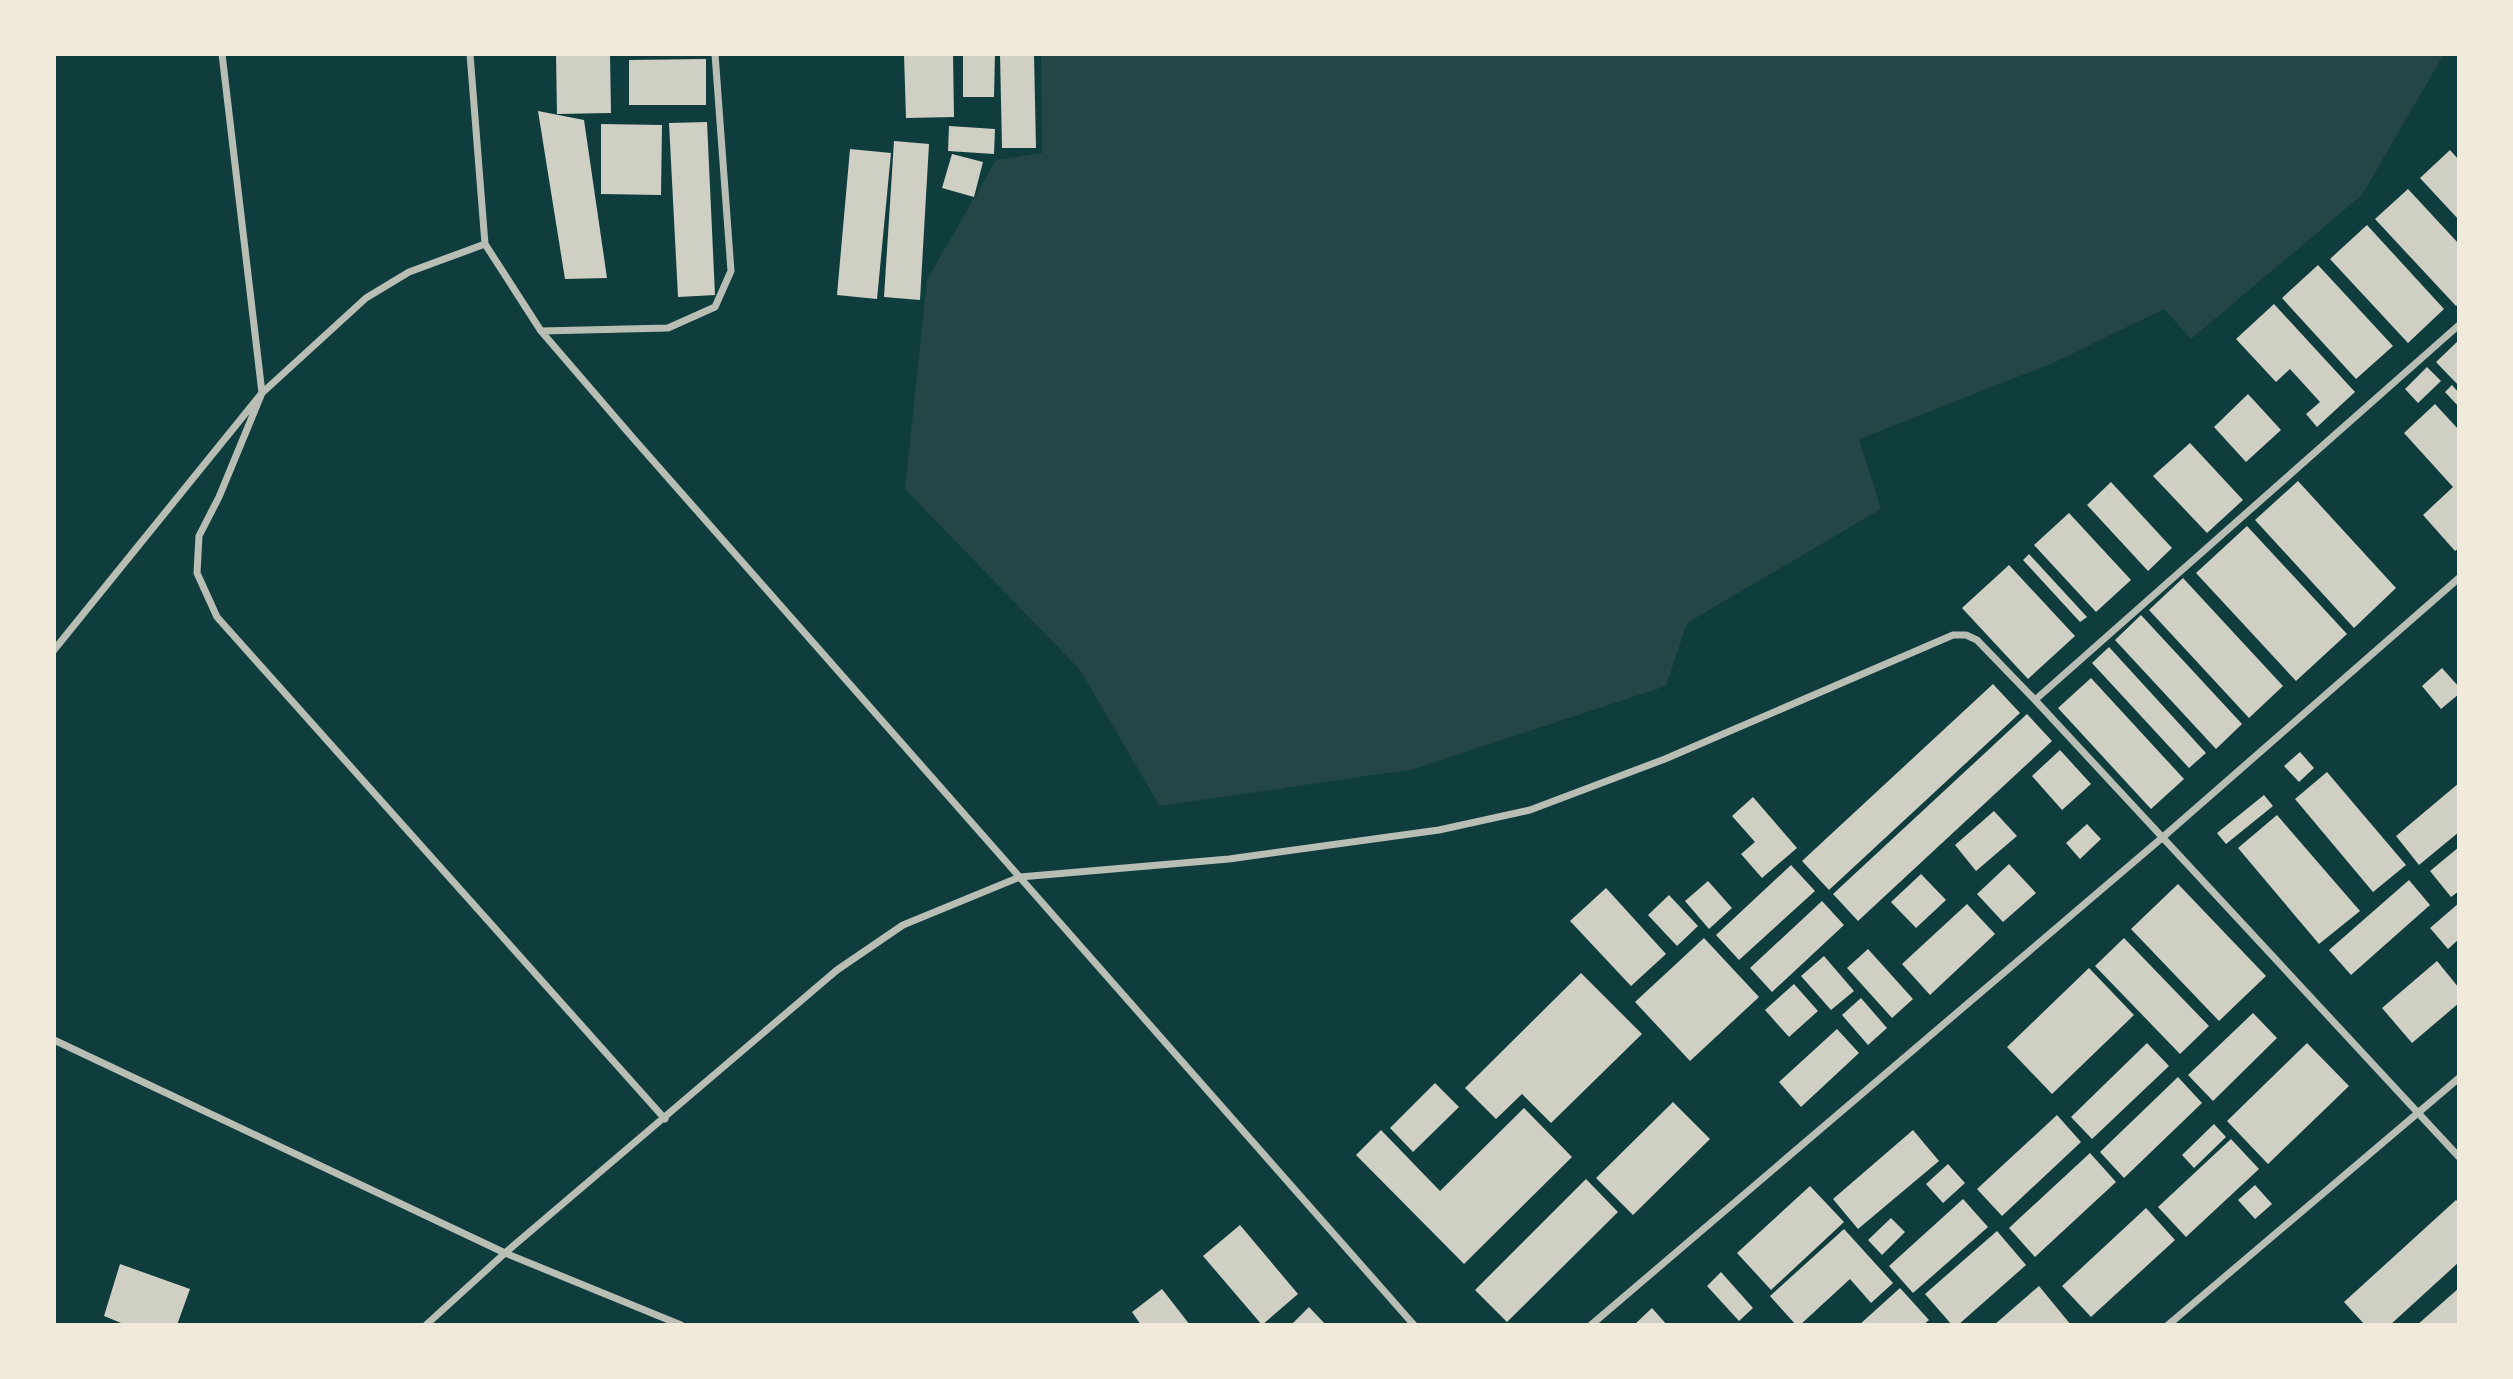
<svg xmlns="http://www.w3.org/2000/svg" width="2513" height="1379" viewBox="0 0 2513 1379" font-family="'Libre Baskerville',serif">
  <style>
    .green { fill: #244646 }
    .building { fill: #cfcfc3 }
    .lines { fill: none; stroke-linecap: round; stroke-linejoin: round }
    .minor { stroke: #b8beb3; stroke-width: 7 }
  </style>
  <rect width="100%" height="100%" fill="#0f3d3e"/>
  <path class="green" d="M1041 54H2444L2362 195 2191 339 2164 309 2053 363 1859 439 1881 509 1687 623 1666 686 1414 769 1160 806 1080 670 905 489 927 280 996 160 1042 153Z"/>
  <path class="building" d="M556 54H610L611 113 557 114Z
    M904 54H953L954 117 906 118Z
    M963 54H995L994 97H963Z
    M1000 54H1034L1036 148H1002Z
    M706 59V105H629V60Z
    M538 111 584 120 607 278 565 279Z
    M707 122 715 295 678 297 669 123Z
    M601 124 662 125 661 195 601 194Z
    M949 126 995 129 994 154 948 151Z
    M894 141 929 144 920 300 884 297Z
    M850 149 891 153 877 299 837 295Z
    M2450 150 2459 160V220L2420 178Z
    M952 154 983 162 974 197 942 188Z
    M2408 189 2459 244V304L2456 306 2375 219Z
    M2367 225 2444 309 2408 343 2330 259Z
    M2318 265 2393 346 2356 379 2282 298Z
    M2274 304 2355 392 2317 427 2306 414 2320 402 2290 369 2276 382 2236 339Z
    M2459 340V386L2436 362Z
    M2427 367 2441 381 2418 403 2405 389Z
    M2452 385 2459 393V407L2445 392Z
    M2248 394 2281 430 2246 462 2214 427Z
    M2435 404 2459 430V548L2455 551 2423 515 2453 487 2404 433Z
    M2190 443 2243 500 2207 533 2153 476Z
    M2298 481 2396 588 2354 628 2255 520Z
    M2111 482 2172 548 2148 571 2087 505Z
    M2069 513 2131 580 2096 612 2034 545Z
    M2247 526 2347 634 2296 681 2196 573Z
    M2029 554 2087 617 2080 622 2023 560Z
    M2009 565 2075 636 2028 679 1962 608Z
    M2183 578 2283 686 2249 718 2149 610Z
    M2141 615 2242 724 2216 749 2115 640Z
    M2109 647 2206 753 2189 768 2092 663Z
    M2442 668 2459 687V694L2441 709 2422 686Z
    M2091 678 2184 779 2151 809 2058 708Z
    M1993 684 2020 713 1829 890 1802 861Z
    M2027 714 2052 741 1858 921 1833 894Z
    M2060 750 2091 784 2062 810 2032 776Z
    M2300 752 2314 768 2299 782 2284 766Z
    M2327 772 2406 865 2373 892 2295 799Z
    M2459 783V832L2419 865 2396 836Z
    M2264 795 2273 806 2226 844 2217 833Z
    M1753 797 1797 848 1762 878 1741 854 1755 842 1732 816Z
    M1994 811 2017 836 1976 871 1955 845Z
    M2277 815 2360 911 2319 944 2238 848Z
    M2087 824 2101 839 2080 859 2066 843Z
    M2459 847V891L2451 897 2430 871Z
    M2009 864 2036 893 2003 922 1977 894Z
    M1791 865 1815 891 1739 960 1716 935Z
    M1921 874 1946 900 1916 928 1891 902Z
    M2409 880 2430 905 2351 975 2329 950Z
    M1708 881 1732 908 1709 929 1685 901Z
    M2178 884 2266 976 2219 1021 2131 929Z
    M1606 888 1666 954 1631 986 1570 921Z
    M1669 895 1698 926 1677 946 1648 915Z
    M1822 901 1844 925 1772 992 1750 968Z
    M2459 903V939L2448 949 2430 928Z
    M1967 904 1995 934 1930 995 1902 964Z
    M1704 938 1759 997 1690 1061 1635 1002Z
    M2124 938 2209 1026 2180 1054 2095 966Z
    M1868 949 1913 999 1892 1018 1847 968Z
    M1824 956 1854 991 1831 1010 1801 976Z
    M2437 961 2459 988V1003L2412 1043 2382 1008Z
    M2089 968 2134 1015 2052 1094 2007 1047Z
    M1581 973 1642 1034 1551 1123 1522 1094 1496 1119 1465 1088Z
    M1794 984 1818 1011 1789 1037 1765 1010Z
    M1861 998 1887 1028 1868 1045 1842 1015Z
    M2253 1013 2277 1038 2213 1101 2188 1075Z
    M1837 1029 1859 1053 1801 1107 1779 1082Z
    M2147 1043 2169 1066 2092 1139 2071 1117Z
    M2307 1043 2349 1086 2268 1164 2227 1121Z
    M2178 1077 2202 1103 2124 1178 2100 1152Z
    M1435 1083 1459 1107 1413 1152 1390 1128Z
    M1673 1102 1710 1139 1633 1215 1596 1178Z
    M1524 1108 1572 1157 1464 1264 1356 1155 1381 1130 1440 1191Z
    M2057 1115 2081 1142 2002 1216 1977 1189Z
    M2214 1124 2226 1137 2194 1168 2182 1155Z
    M1913 1130 1939 1161 1858 1229 1833 1199Z
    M2231 1139 2259 1169 2186 1237 2158 1207Z
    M2090 1153 2116 1182 2035 1257 2009 1228Z
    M1948 1164 1965 1183 1943 1203 1926 1184Z
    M1586 1179 1618 1212 1507 1322 1475 1290Z
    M2255 1185 2272 1204 2255 1219 2238 1200Z
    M1810 1186 1844 1222 1771 1290 1737 1253Z
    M1963 1199 1988 1227 1913 1293 1889 1266Z
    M2456 1200 2459 1203V1262L2390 1325H2365L2344 1302Z
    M2146 1208 2175 1240 2091 1317 2062 1286Z
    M1891 1218 1905 1232 1882 1255 1868 1240Z
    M1240 1225 1298 1294 1262 1325 1203 1256Z
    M1844 1229 1893 1283 1871 1303 1850 1279 1800 1325H1796L1770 1296Z
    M1997 1231 2026 1265 1958 1325H1952L1925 1294Z
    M120 1264 190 1289 177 1325H126L104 1316Z
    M1721 1272 1753 1308 1739 1321 1707 1286Z
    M2039 1286 2071 1325H1994Z
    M1900 1288 1929 1320 1923 1325H1859Z
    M2459 1288V1325H2417Z
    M1162 1289 1190 1325H1141L1132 1312Z
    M1309 1307 1326 1325H1291Z
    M1652 1308 1667 1325H1634Z"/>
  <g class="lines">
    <path class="minor" d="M222 54 262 393 219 497 199 536 197 573 217 617 665 1119
      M470 54 485 244 541 331 633 438 1414 1325
      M541 331 668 328 715 307 731 271 715 54
      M54 650 262 393 366 298 409 272 485 244
      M2035 700 2459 325
      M54 1040 505 1253 681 1325
      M426 1325 505 1253 837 970 903 925 1020 877 1229 859 1439 830 1530 810 1665 759 1953 635H1966L1977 640 2035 700 2459 1157
      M1591 1325 2163 837 2459 578
      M2168 1325 2459 1078"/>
  </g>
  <rect width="2513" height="1379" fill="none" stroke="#f1e9da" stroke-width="112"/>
</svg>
